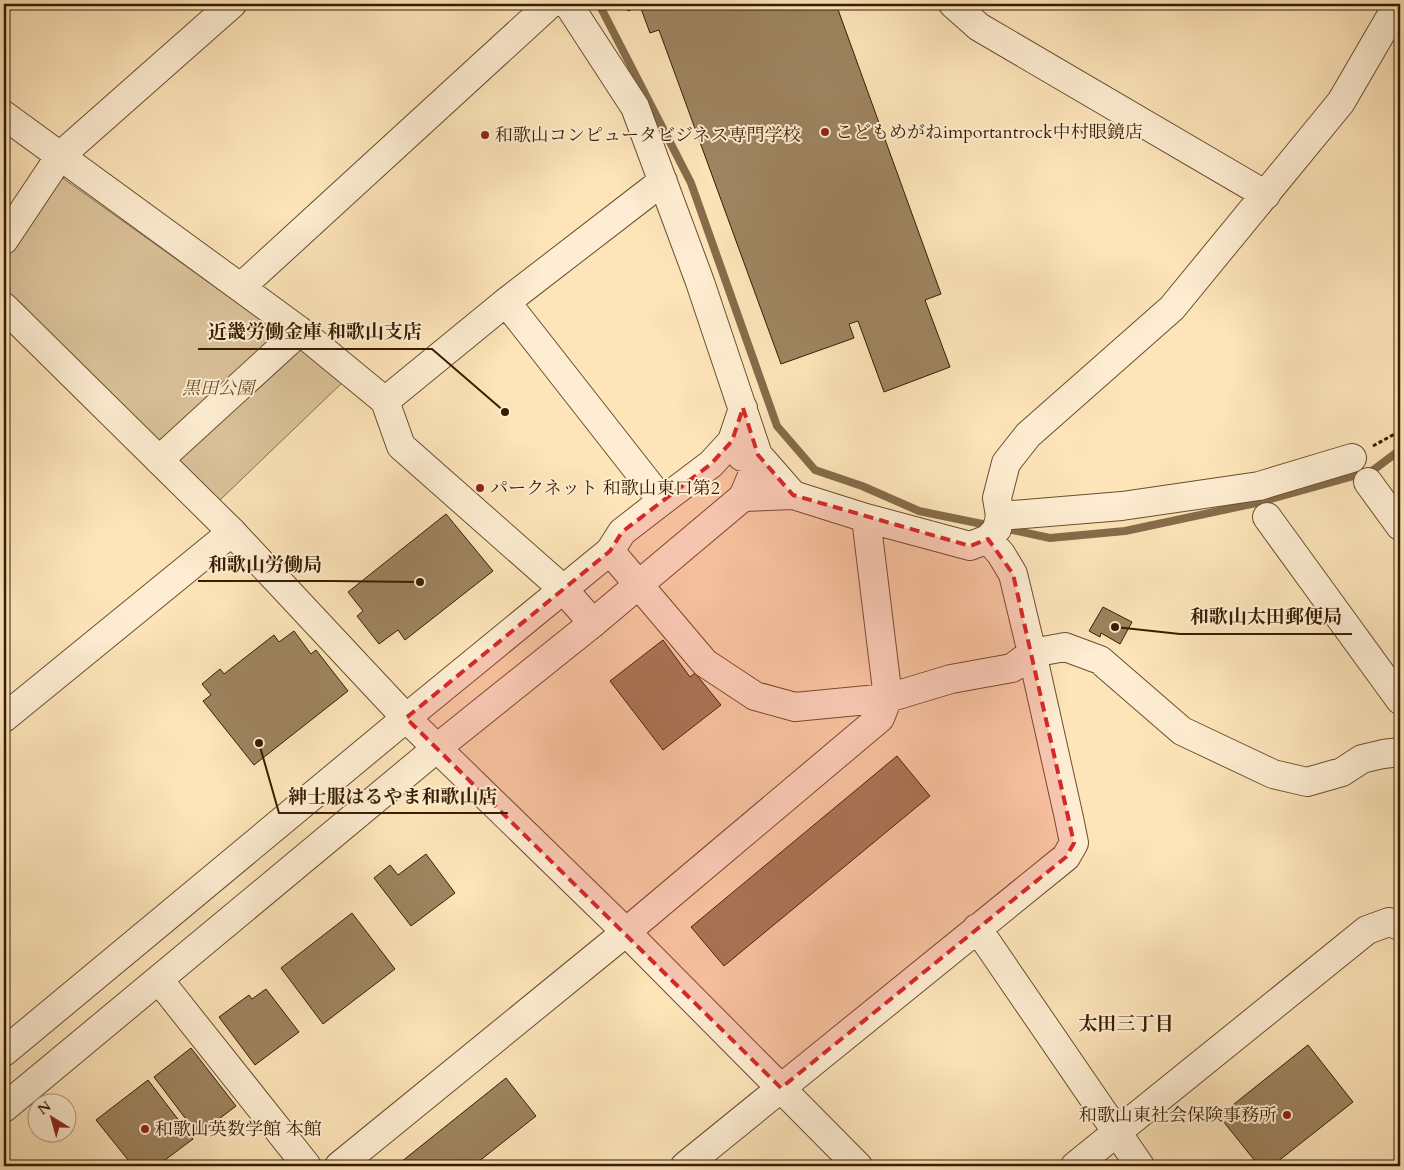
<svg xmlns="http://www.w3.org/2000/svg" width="1404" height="1170" viewBox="0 0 1404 1170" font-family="Cardo,'Noto Serif JP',serif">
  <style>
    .park { fill: #dbc29a; stroke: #89704d }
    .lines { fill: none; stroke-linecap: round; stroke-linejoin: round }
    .stream { stroke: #866c49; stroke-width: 8 }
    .building { fill: #9e8460; stroke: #371d00 }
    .minor-casing { stroke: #684f2e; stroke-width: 30 }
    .tertiary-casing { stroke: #684f2e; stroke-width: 30 }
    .path { stroke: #371d00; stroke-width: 3; stroke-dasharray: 4 2.5; stroke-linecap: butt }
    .minor { stroke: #feedd2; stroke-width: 28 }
    .tertiary { stroke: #feedd2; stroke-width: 28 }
    .marked { fill: #d62828; fill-opacity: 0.2; stroke: #d62828; stroke-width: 4; stroke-dasharray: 10 6; stroke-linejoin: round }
    .poi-dot { fill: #8f2418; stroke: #feedd2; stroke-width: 2 }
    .labels { text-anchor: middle; stroke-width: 4; stroke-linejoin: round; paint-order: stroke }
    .poi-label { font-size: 18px; fill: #371d00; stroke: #feedd2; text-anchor: start }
    .park-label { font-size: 18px; font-style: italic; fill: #684f2e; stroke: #feedd2 }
    .neighbourhood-label { font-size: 19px; font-weight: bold; fill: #371d00; stroke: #feedd2 }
    .leader { fill: none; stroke: #371d00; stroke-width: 2 }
    .callout-dot { fill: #371d00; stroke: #feedd2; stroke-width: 2 }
    .callout-label { font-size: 19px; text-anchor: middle; font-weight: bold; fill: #371d00; stroke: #feedd2; stroke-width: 4; stroke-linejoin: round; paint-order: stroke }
  </style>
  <rect width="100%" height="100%" fill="#fde4b9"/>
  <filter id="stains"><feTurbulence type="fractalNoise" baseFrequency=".004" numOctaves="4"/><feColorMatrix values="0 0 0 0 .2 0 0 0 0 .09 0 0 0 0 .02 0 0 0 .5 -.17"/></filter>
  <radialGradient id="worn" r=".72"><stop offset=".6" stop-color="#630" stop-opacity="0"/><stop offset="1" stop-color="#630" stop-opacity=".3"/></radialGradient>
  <path class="park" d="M60 176 345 380 219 501 4 297V260Z"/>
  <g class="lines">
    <path class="stream" d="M599 4 691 183 777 426 815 470 862 486 919 511 992 526
      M1003 528 1050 538 1125 531 1256 503 1372 471 1400 450"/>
  </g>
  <path class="building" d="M626 4H836L941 294 925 300 950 367 884 392 858 321 849 324 854 338 781 364 659 30 650 33 640 6 628 11Z
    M446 514 493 571 405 640 398 630 379 644 357 616 363 611 348 592Z
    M1103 607 1132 622 1120 644 1101 633 1100 637 1089 631Z
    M294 631 311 654 316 650 348 691 254 765 203 701 211 695 202 684 220 669 224 674 274 635 279 642Z
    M663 640 690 677 695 673 721 705 663 750 610 681Z
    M897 756 930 796 724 966 691 927Z
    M426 854 455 893 411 926 374 878 390 865 398 875Z
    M352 913 395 969 323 1024 281 968Z
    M266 989 299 1032 255 1065 219 1017 249 995 252 999Z
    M1308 1045 1353 1102 1272 1166H1259L1219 1116Z
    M191 1048 236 1106 198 1135 154 1077Z
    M506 1078 536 1116 473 1166H396Z
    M148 1080 193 1139 157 1166H133L96 1120Z"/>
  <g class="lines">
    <g class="minor-casing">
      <path id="minor" d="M568 4 635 107 700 282 758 455 793 495 866 518 970 546 988 539 997 529 1000 516 997 498 1006 463 1028 435 1172 308 1341 102 1398 4
        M953 4 979 27 1266 195
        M4 115 300 331 385 401 401 446 563 589 593 623
        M4 240 60 156 232 4
        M241 287 550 4
        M506 302 662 501
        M385 401 506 302 663 181
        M743 408 732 441 711 464 662 501 622 532 610 551 705 663 755 696 795 707 888 698 951 679 1012 668 1032 653 1065 647 1100 660 1182 731 1273 774 1307 782 1342 772 1362 759 1383 754 1400 752
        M742 457 758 455 751 478 743 497 793 495
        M159 460 300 331
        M1368 482 1400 526
        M1000 516 1122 506 1259 486 1352 458
        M1267 517 1400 700
        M4 718 232 532
        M977 928 1140 1166
        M159 980 307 1166
        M339 1166 626 932 880 718 888 698 866 518
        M685 1166 1066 857 1074 843 1069 818 1032 653 1013 574 1001 554 988 539"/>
    </g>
    <g class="tertiary-casing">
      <path id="tertiary" d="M224 4 227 8
        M4 307 232 532 406 718 626 932 858 1166
        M4 1052 406 718 610 551
        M4 1108 437 748 593 623 743 497
        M1075 1166 1367 930 1389 922 1400 926"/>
    </g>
    <path class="path" d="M1373 446 1400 431"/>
    <use href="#minor" class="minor"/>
    <use href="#tertiary" class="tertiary"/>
  </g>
  <path class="marked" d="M743 408 758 455 793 495 970 546 988 539 1013 574 1074 843 1066 857 781 1088 406 718 610 551 622 532 711 464 732 441Z"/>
  <g class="poi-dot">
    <circle cx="825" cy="132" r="5"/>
    <circle cx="485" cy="135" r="5"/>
    <circle cx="480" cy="488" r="5"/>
    <circle cx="1287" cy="1115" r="5"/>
    <circle cx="145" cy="1129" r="5"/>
  </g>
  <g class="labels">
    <g class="poi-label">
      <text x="835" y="138">こどもめがねimportantrock中村眼鏡店</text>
      <text x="495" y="141">和歌山コンピュータビジネス専門学校</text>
      <text x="490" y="494">パークネット 和歌山東口第2</text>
      <text x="1277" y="1121" text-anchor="end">和歌山東社会保険事務所</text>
      <text x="155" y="1135">和歌山英数学館 本館</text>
    </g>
    <g class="park-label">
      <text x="218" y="394">黒田公園</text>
    </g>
    <g class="neighbourhood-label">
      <text x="1126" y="1030">太田三丁目</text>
    </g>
  </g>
  <path class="leader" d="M505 412L432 349H198M420 582L332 581H198M1115 627L1180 634H1352M259 743L279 813H508"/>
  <g class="callout-dot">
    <circle cx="505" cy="412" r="5"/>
    <circle cx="420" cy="582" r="5"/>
    <circle cx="1115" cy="627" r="5"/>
    <circle cx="259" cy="743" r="5"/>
  </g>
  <g class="callout-label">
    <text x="315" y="338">近畿労働金庫 和歌山支店</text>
    <text x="265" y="571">和歌山労働局</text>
    <text x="1266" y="623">和歌山太田郵便局</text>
    <text x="393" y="803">紳士服はるやま和歌山店</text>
  </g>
  <rect width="1404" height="1170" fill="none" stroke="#fde4b9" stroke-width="20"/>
  <rect x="5" y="5" width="1394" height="1160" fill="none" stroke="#371d00" stroke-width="2.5"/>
  <rect x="10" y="10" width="1384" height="1150" fill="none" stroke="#371d00"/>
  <g transform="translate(52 1118) rotate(323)"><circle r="24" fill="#feedd2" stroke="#ae9a7e"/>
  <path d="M0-4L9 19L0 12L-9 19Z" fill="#8f2418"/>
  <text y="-8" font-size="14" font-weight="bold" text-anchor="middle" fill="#371d00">N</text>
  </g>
  <rect width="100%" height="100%" filter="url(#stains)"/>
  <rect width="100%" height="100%" fill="url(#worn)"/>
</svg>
